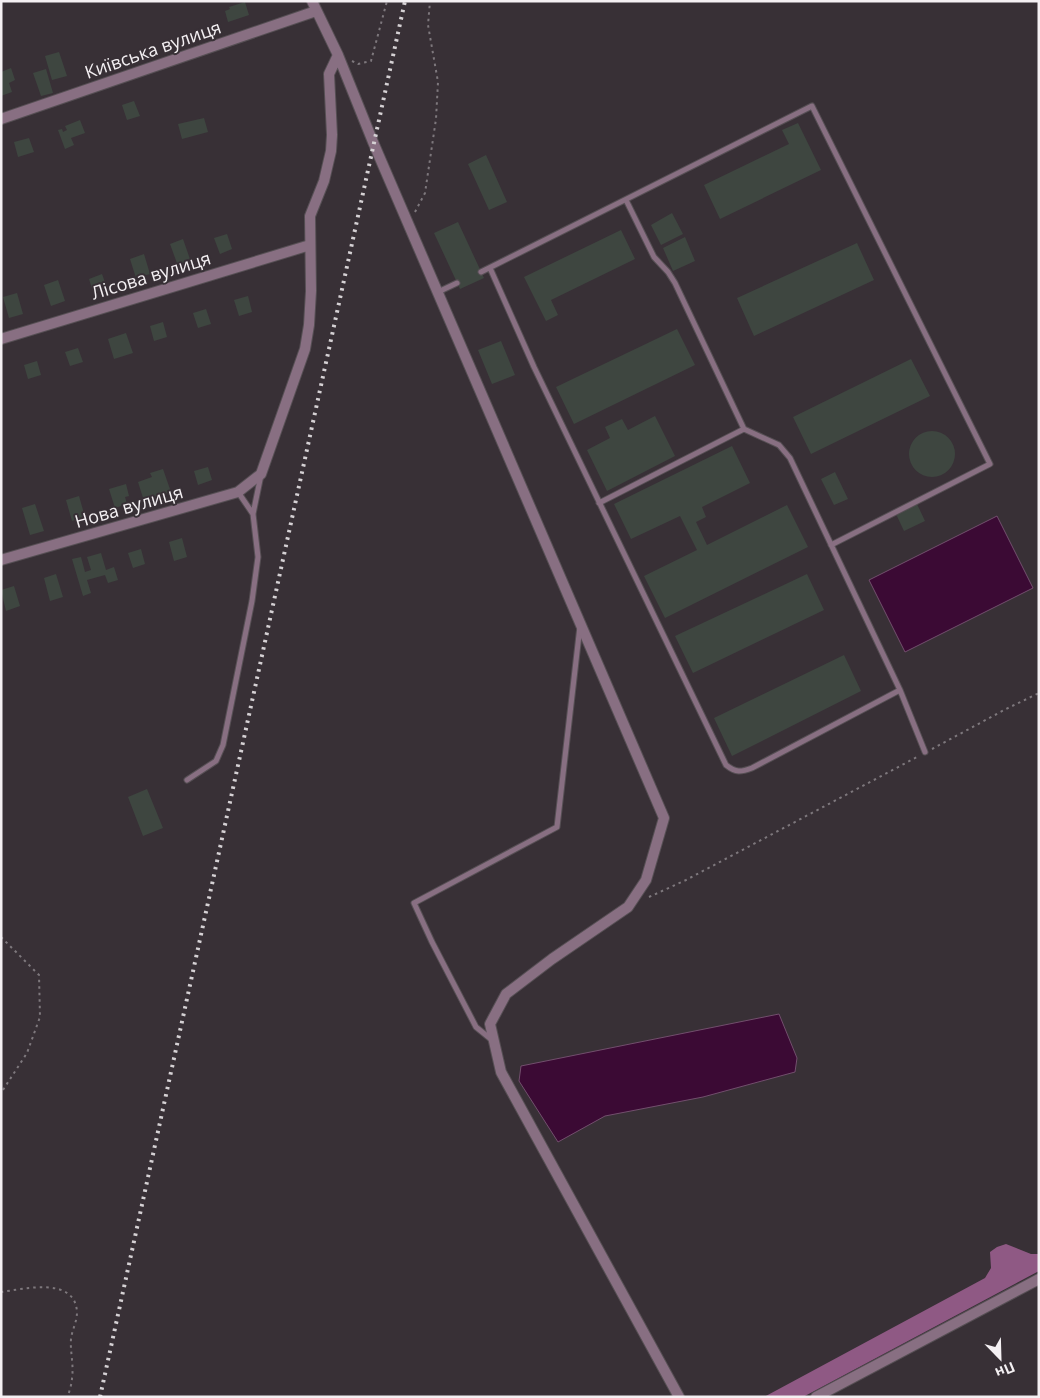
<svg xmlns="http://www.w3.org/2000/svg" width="1040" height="1398" viewBox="0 0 1040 1398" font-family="'Open Sans',sans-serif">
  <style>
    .forest { fill: #8f5984 }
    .water { fill: #3b0a34; stroke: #724f6d }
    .building { fill: #3e4640 }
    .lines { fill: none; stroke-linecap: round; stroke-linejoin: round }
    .service-casing { stroke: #564f54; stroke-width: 7 }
    .minor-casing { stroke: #564f54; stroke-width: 12 }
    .path { stroke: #7e787d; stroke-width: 2; stroke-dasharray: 2.5 4; stroke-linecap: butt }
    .service { stroke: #886f82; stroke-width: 5 }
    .minor { stroke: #886f82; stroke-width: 10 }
    .rail { stroke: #d5d1d4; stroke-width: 4; stroke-dasharray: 2.5 5; stroke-linecap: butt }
    .labels { text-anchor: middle; stroke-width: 4; stroke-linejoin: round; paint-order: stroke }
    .street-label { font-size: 18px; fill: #f4f0f3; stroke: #383036 }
  </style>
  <rect width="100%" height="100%" fill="#383036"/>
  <path class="forest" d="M1006 1244 1031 1254H1039V1271L803 1397H764L985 1278 991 1268 990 1252 997 1247Z"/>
  <path class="water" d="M997 516 1033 588 905 652 869 580Z
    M779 1014 797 1058 795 1072 703 1097 605 1116 558 1142 519 1081 521 1066Z"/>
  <path class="building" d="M245 2 249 15 228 22 225 11 230 9 229 7Z
    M59 52 67 76 52 80 45 56Z
    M11 68 15 80 9 83 12 92 1 96V72Z
    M46 69 53 93 41 96 33 73Z
    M134 101 140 116 127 120 122 105Z
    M204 118 208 132 182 139 178 124Z
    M80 120 85 133 71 138 74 145 65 149 58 130 62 129 63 132 67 130 65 126Z
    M798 123 821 170 720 219 704 185 789 144 782 130Z
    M29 138 34 152 18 157 14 142Z
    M486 155 507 202 489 210 468 164Z
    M672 213 683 234 661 245 651 225Z
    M458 222 484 278 460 289 434 233Z
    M621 230 635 259 551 300 558 315 546 321 524 277Z
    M227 234 232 249 220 254 214 238Z
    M685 237 695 261 673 271 663 248Z
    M183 239 191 262 178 266 170 244Z
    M857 243 874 280 754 336 737 298Z
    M144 254 150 274 136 278 130 259Z
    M102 274 107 288 93 292 89 279Z
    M58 280 65 301 51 306 44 285Z
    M17 293 23 314 9 318 3 297Z
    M248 296 252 312 239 316 234 300Z
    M206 309 211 324 198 328 193 313Z
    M163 322 167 337 154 341 150 326Z
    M677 329 695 365 574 424 556 387Z
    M126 333 133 353 114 359 108 339Z
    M501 341 515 375 492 384 478 350Z
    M78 348 83 362 70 366 65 352Z
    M911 359 930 396 811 454 793 417Z
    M37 361 41 375 28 379 24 365Z
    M655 416 675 456 607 491 587 450 610 438 605 427 622 419 628 430Z
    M909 454a23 23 0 1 1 46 0a23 23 0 1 1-46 0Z
    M732 446 750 483 702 507 706 517 696 522 707 545 787 505 808 547 665 618 644 576 697 550 680 516 631 539 614 504Z
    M208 467 212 480 198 485 194 471Z
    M163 469 171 492 144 501 138 482 152 477 150 473Z
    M835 472 848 499 834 505 821 479Z
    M126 484 129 496 125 497 127 504 115 508 109 489Z
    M79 496 85 517 72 521 66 500Z
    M35 504 44 531 30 535 22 508Z
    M917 504 925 521 904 531 896 514Z
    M182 538 187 557 174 561 169 542Z
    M141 549 145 564 133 568 128 553Z
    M101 553 106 570 114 567 118 580 108 583 105 575 87 580 91 593 83 596 72 559 81 557 85 572 91 570 87 557Z
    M56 574 63 597 50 601 44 578Z
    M807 574 824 610 693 673 675 636Z
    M14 586 20 606 6 611 1 590Z
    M844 655 861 691 732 756 714 718Z
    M147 789 163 828 143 836 128 797Z"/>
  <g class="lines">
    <g class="service-casing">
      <path id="service" d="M626 200 654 257 668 272 675 283 744 429
        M490 268 534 367 726 765C736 773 741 772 752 768L900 690
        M481 272 812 106 990 464 831 545
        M438 292 457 283
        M238 492 253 514
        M599 503 744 429 779 445 790 458 900 690 925 752
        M187 780 216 761 223 745 252 601 258 557 253 514 261 475
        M492 1040 476 1027 432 942 414 903 557 827 580 626"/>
    </g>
    <g class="minor-casing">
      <path id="minor" d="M312 1 338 55 373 142 664 818 646 880 628 907 552 959 506 994 490 1024 501 1072 679 1397
        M1 119 316 11
        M1 339 310 245
        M1 560 238 492 261 474 305 349 309 325 311 291 310 216 324 181 331 151 332 135 329 74 338 55
        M816 1397 1039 1279"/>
    </g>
    <path class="path" d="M352 61 358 64 371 61 387 1
      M415 212 425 193 436 119 438 82 428 25 430 1
      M932 749 1006 709 1039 693
      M649 897 686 880 917 757
      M1 937 39 975 40 1017 27 1053 1 1093
      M1 1292C24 1289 75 1276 77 1312 77 1322 72 1330 71 1339 70 1352 74 1365 72 1378 72 1384 69 1391 68 1397"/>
    <use href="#service" class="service"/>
    <use href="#minor" class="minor"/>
    <path class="rail" d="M100 1397 405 1"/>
  </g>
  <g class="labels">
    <g class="street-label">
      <text transform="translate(153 50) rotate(-19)" y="6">Київська вулиця</text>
      <text transform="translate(151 276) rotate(-17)" y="6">Лісова вулиця</text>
      <text transform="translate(129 507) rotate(-16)" y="6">Нова вулиця</text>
    </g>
  </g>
  <rect width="1040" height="1398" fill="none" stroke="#f4f0f3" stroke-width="5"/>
  <g transform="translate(1000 1358) rotate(157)" stroke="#383036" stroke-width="4" paint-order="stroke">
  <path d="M0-4L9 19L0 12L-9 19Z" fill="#f4f0f3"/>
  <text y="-8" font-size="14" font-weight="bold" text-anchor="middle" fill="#f4f0f3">Пн</text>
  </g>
</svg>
